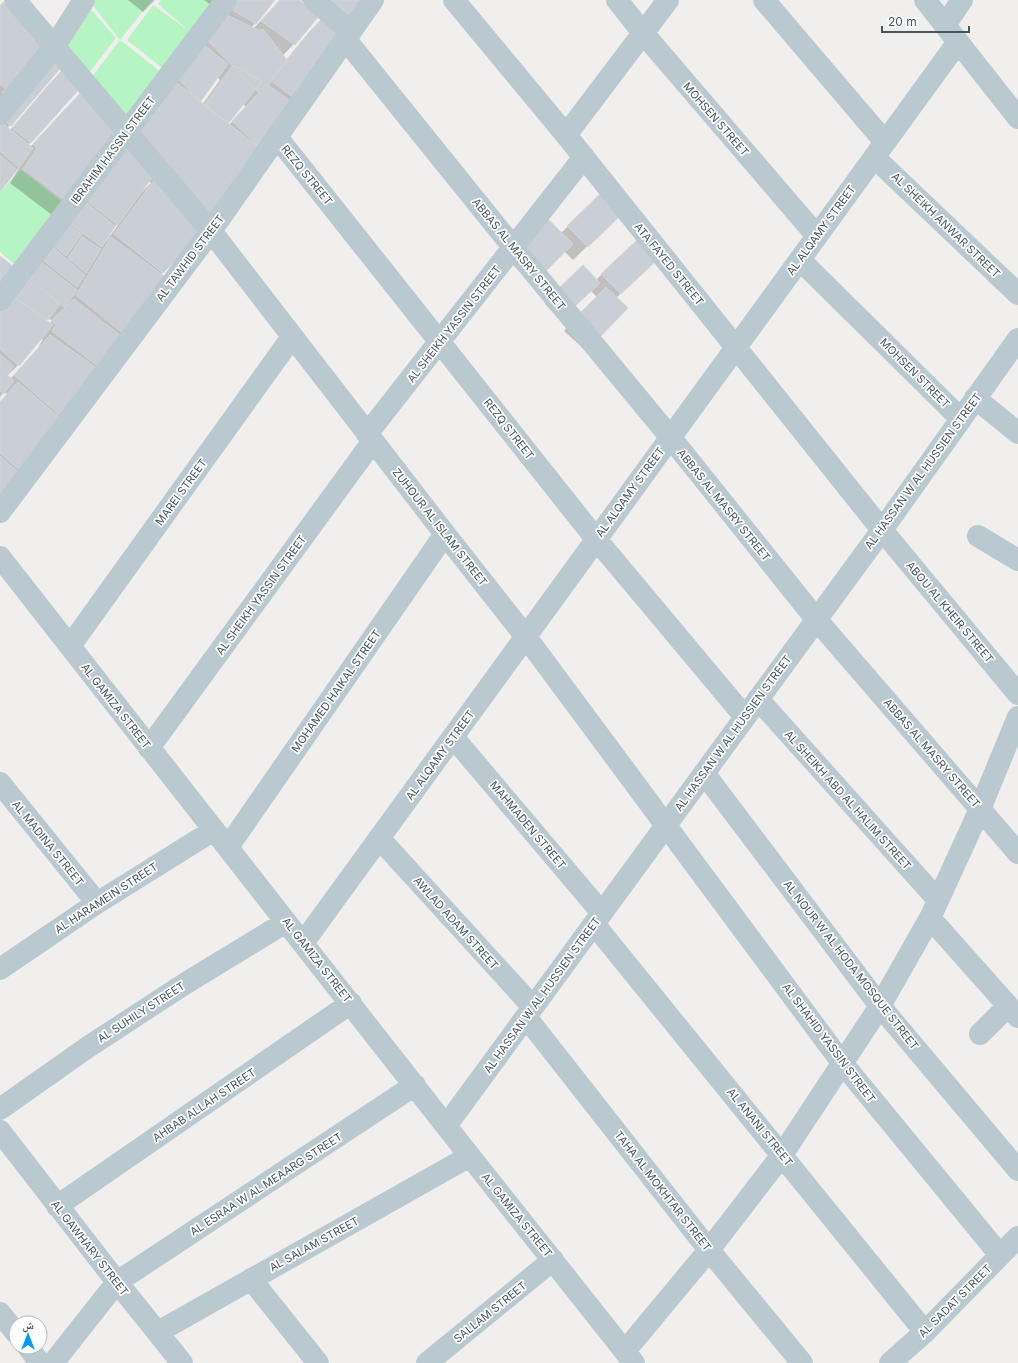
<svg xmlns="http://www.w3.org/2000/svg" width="1018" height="1363" viewBox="0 0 1018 1363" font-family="Inter,'Noto Naskh Arabic',sans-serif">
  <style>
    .green { fill: #b7f4c4 }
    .shadow { fill: #0003; fill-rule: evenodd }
    .building { fill: #c9cfd4; stroke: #d1d6db }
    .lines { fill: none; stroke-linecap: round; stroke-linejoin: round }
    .minor { stroke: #bac9cf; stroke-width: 22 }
    .labels { text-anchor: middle; stroke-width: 3.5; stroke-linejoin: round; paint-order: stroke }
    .street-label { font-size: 11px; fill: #44565e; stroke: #fff }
  </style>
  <rect width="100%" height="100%" fill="#f1eeee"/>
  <path class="green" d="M93 0H152L120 40 161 72 125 121 91 78 120 40 91 3Z
    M161 0H220L167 72 127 40 153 5 188 30 158 4Z
    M88 6 116 38 86 77 61 47Z
    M21 170 64 203 20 269 0 252V192Z"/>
  <path class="shadow" d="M128 0H155L143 12Z
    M204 0H223L215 8Z
    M230 0H274L251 28 253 29 280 0H297L294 44 282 56 286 60 310 31 323 18 301 0H369L206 230 160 275 167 279 0 505V402L7 394 4 392 0 397V301ZM217 77 220 80 202 105 199 102ZM243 104 246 107 229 125 227 124ZM149 181 151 183 141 193 140 192ZM117 224 118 225 105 243 103 242 112 230ZM48 318 52 321 49 324 45 321ZM41 338 43 339 39 346H40L10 379 7 376 18 365Z
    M0 7 46 49 2 93 8 97 0 106Z
    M64 69 81 86 28 145 30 147 70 105 120 132 52 215 10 183 21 165 0 190V118L10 125 7 128 10 130 50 83Z
    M600 195 619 215 573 260 564 251 532 284 508 260 561 233Z
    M642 273 616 298 585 350 564 331 597 297 591 291 560 320 545 304 558 290 596 280 602 274Z"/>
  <path class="building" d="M233 0H275L256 24 228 7Z
    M280 0H299L319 16 295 45 261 21Z
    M331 0H370L354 19Z
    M3 2 47 49 7 90 0 84V6Z
    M225 14 258 30 263 29 287 60 261 95 206 39Z
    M324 16 344 33 301 103 270 80Z
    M200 42 228 64 200 102 177 78Z
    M53 52 64 64 11 126 2 119Z
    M233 65 262 81 228 124 204 105Z
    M64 68 82 86 31 143 12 128Z
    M172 79 261 149 211 221 131 132Z
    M267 84 294 104 261 149 232 121Z
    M83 90 121 132 67 202 23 169 37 148 33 144Z
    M0 121 33 148 19 168 0 151Z
    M125 138 156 172 118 225 82 197Z
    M0 155 17 170 0 192Z
    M157 176 207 230 163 273 114 234Z
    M600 194 621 215 588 247 567 226Z
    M81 198 115 226 102 247 65 220Z
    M548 219 573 244 546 271 521 246Z
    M63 221 82 234 66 256 49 241Z
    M82 237 101 249 86 273 68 258Z
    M111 237 168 279 127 337 76 295Z
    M638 239 657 260 621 294 601 274Z
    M49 244 85 275 77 287 39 257Z
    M0 256 19 271 0 294Z
    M36 258 77 290 65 308 25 274Z
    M583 265 600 283 574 307 558 289Z
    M22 274 60 304 48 320 8 293Z
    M606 287 628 308 600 337 577 316Z
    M8 293 53 325 19 366 0 349V304Z
    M74 299 125 339 103 370 52 331 56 325 51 321Z
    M50 335 101 371 64 419 14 375Z
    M0 354 14 366 7 375 14 380 4 394 0 391Z
    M18 382 65 422 25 475 0 453V402Z
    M0 456 23 476 0 507Z"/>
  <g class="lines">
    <path class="minor" d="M15 0 211 231 445 534 526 637 843 1064 1000 1255
      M314 0 351 32
      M454 0 566 135 882 530 1018 694
      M617 0 643 33 817 236
      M764 0 885 142
      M925 0 1018 118
      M945 25 962 0
      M346 40 513 247 671 438 816 619 1018 853
      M0 114 54 47 84 0
      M566 135 668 0
      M277 137 596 539 745 717
      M874 157 1018 294
      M800 260 961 419
      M0 300 226 0
      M975 398 1018 433
      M367 434 584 157
      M0 512 211 231 373 0
      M978 536 1018 560
      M0 557 446 1126 634 1363
      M70 646 292 337
      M758 699 938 900
      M453 737 602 913
      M149 748 373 441
      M704 773 880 1006 1018 1170
      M0 783 97 903
      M379 838 533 1007
      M228 847 445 534
      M930 918 1018 1017
      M594 924 925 1332
      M303 943 958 42
      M0 969 97 903 214 830
      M526 1017 709 1250 802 1363
      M980 1034 1008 1006
      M0 1109 88 1047 186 983 286 922
      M446 1126 882 530 1018 339
      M0 1131 117 1282 182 1363
      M57 1206 351 1003
      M251 1279 318 1363
      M0 1313 16 1333
      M158 1332 470 1156
      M28 1347 40 1363
      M625 1351 709 1250 782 1155 880 1006 930 918 980 809 1018 717
      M53 1363 117 1282 415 1085
      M427 1363 553 1260
      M890 1363 925 1332 1018 1237"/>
  </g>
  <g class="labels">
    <g class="street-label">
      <text transform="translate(716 119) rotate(49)" y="4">MOHSEN STREET</text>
      <text transform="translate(113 150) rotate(-53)" y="4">IBRAHIM HASSN STREET</text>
      <text transform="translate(307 175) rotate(51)" y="4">REZQ STREET</text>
      <text transform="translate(946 225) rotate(44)" y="4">AL SHEIKH ANWAR STREET</text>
      <text transform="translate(821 230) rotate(-54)" y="4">AL ALQAMY STREET</text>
      <text transform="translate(519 254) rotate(51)" y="4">ABBAS AL MASRY STREET</text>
      <text transform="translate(190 258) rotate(-53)" y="4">AL TAWHID STREET</text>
      <text transform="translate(669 264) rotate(51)" y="4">ATA FAYED STREET</text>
      <text transform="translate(454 324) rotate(-52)" y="4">AL SHEIKH YASSIN STREET</text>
      <text transform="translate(915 373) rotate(45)" y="4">MOHSEN STREET</text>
      <text transform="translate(509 429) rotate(52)" y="4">REZQ STREET</text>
      <text transform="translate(923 471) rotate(-54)" y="4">AL HASSAN W AL HUSSIEN STREET</text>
      <text transform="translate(181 492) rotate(-54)" y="4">MAREI STREET</text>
      <text transform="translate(630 492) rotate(-54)" y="4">AL ALQAMY STREET</text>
      <text transform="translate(724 505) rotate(51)" y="4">ABBAS AL MASRY STREET</text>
      <text transform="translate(440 527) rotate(52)" y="4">ZUHOUR AL ISLAM STREET</text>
      <text transform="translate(261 595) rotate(-54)" y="4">AL SHEIKH YASSIN STREET</text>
      <text transform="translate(950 612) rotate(50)" y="4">ABOU AL KHEIR STREET</text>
      <text transform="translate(336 691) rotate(-55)" y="4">MOHAMED HAIKAL STREET</text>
      <text transform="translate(116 706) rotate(52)" y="4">AL GAMIZA STREET</text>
      <text transform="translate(733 733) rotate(-54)" y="4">AL HASSAN W AL HUSSIEN STREET</text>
      <text transform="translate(932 753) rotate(49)" y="4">ABBAS AL MASRY STREET</text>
      <text transform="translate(440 755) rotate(-54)" y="4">AL ALQAMY STREET</text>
      <text transform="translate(848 800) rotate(48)" y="4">AL SHEIKH ABD AL HALIM STREET</text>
      <text transform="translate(528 825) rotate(50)" y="4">MAHMADEN STREET</text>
      <text transform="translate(48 843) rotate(51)" y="4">AL MADINA STREET</text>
      <text transform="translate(106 898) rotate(-33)" y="4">AL HARAMEIN STREET</text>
      <text transform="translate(456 923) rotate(48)" y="4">AWLAD ADAM STREET</text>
      <text transform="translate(317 960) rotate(52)" y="4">AL GAMIZA STREET</text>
      <text transform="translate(851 965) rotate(52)" y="4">AL NOUR W AL HODA MOSQUE STREET</text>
      <text transform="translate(542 995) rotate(-54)" y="4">AL HASSAN W AL HUSSIEN STREET</text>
      <text transform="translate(141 1012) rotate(-33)" y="4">AL SUHILY STREET</text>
      <text transform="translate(829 1043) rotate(53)" y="4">AL SHAHID YASSIN STREET</text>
      <text transform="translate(204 1105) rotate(-34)" y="4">AHBAB ALLAH STREET</text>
      <text transform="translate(760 1127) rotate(51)" y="4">AL ANANI STREET</text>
      <text transform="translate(266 1184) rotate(-33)" y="4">AL ESRAA W AL MEAARG STREET</text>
      <text transform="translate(663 1191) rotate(52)" y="4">TAHA AL MOKHTAR STREET</text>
      <text transform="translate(517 1215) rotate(51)" y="4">AL GAMIZA STREET</text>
      <text transform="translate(314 1244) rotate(-29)" y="4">AL SALAM STREET</text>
      <text transform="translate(90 1248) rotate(52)" y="4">AL GAWHARY STREET</text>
      <text transform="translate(955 1301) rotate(-45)" y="4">AL SADAT STREET</text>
      <text transform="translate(490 1312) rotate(-39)" y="4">SALLAM STREET</text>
    </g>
  </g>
  <g transform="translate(28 1335)"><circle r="19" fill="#ffffff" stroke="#b4bbbf"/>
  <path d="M0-3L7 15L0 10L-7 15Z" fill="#0399f6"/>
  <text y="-6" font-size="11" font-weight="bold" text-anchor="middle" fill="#44565e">ش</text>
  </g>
  <path d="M882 26v6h87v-6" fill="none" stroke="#44565e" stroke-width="2"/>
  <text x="888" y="26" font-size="12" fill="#44565e" stroke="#ffffff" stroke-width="3" paint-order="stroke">20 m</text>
</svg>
